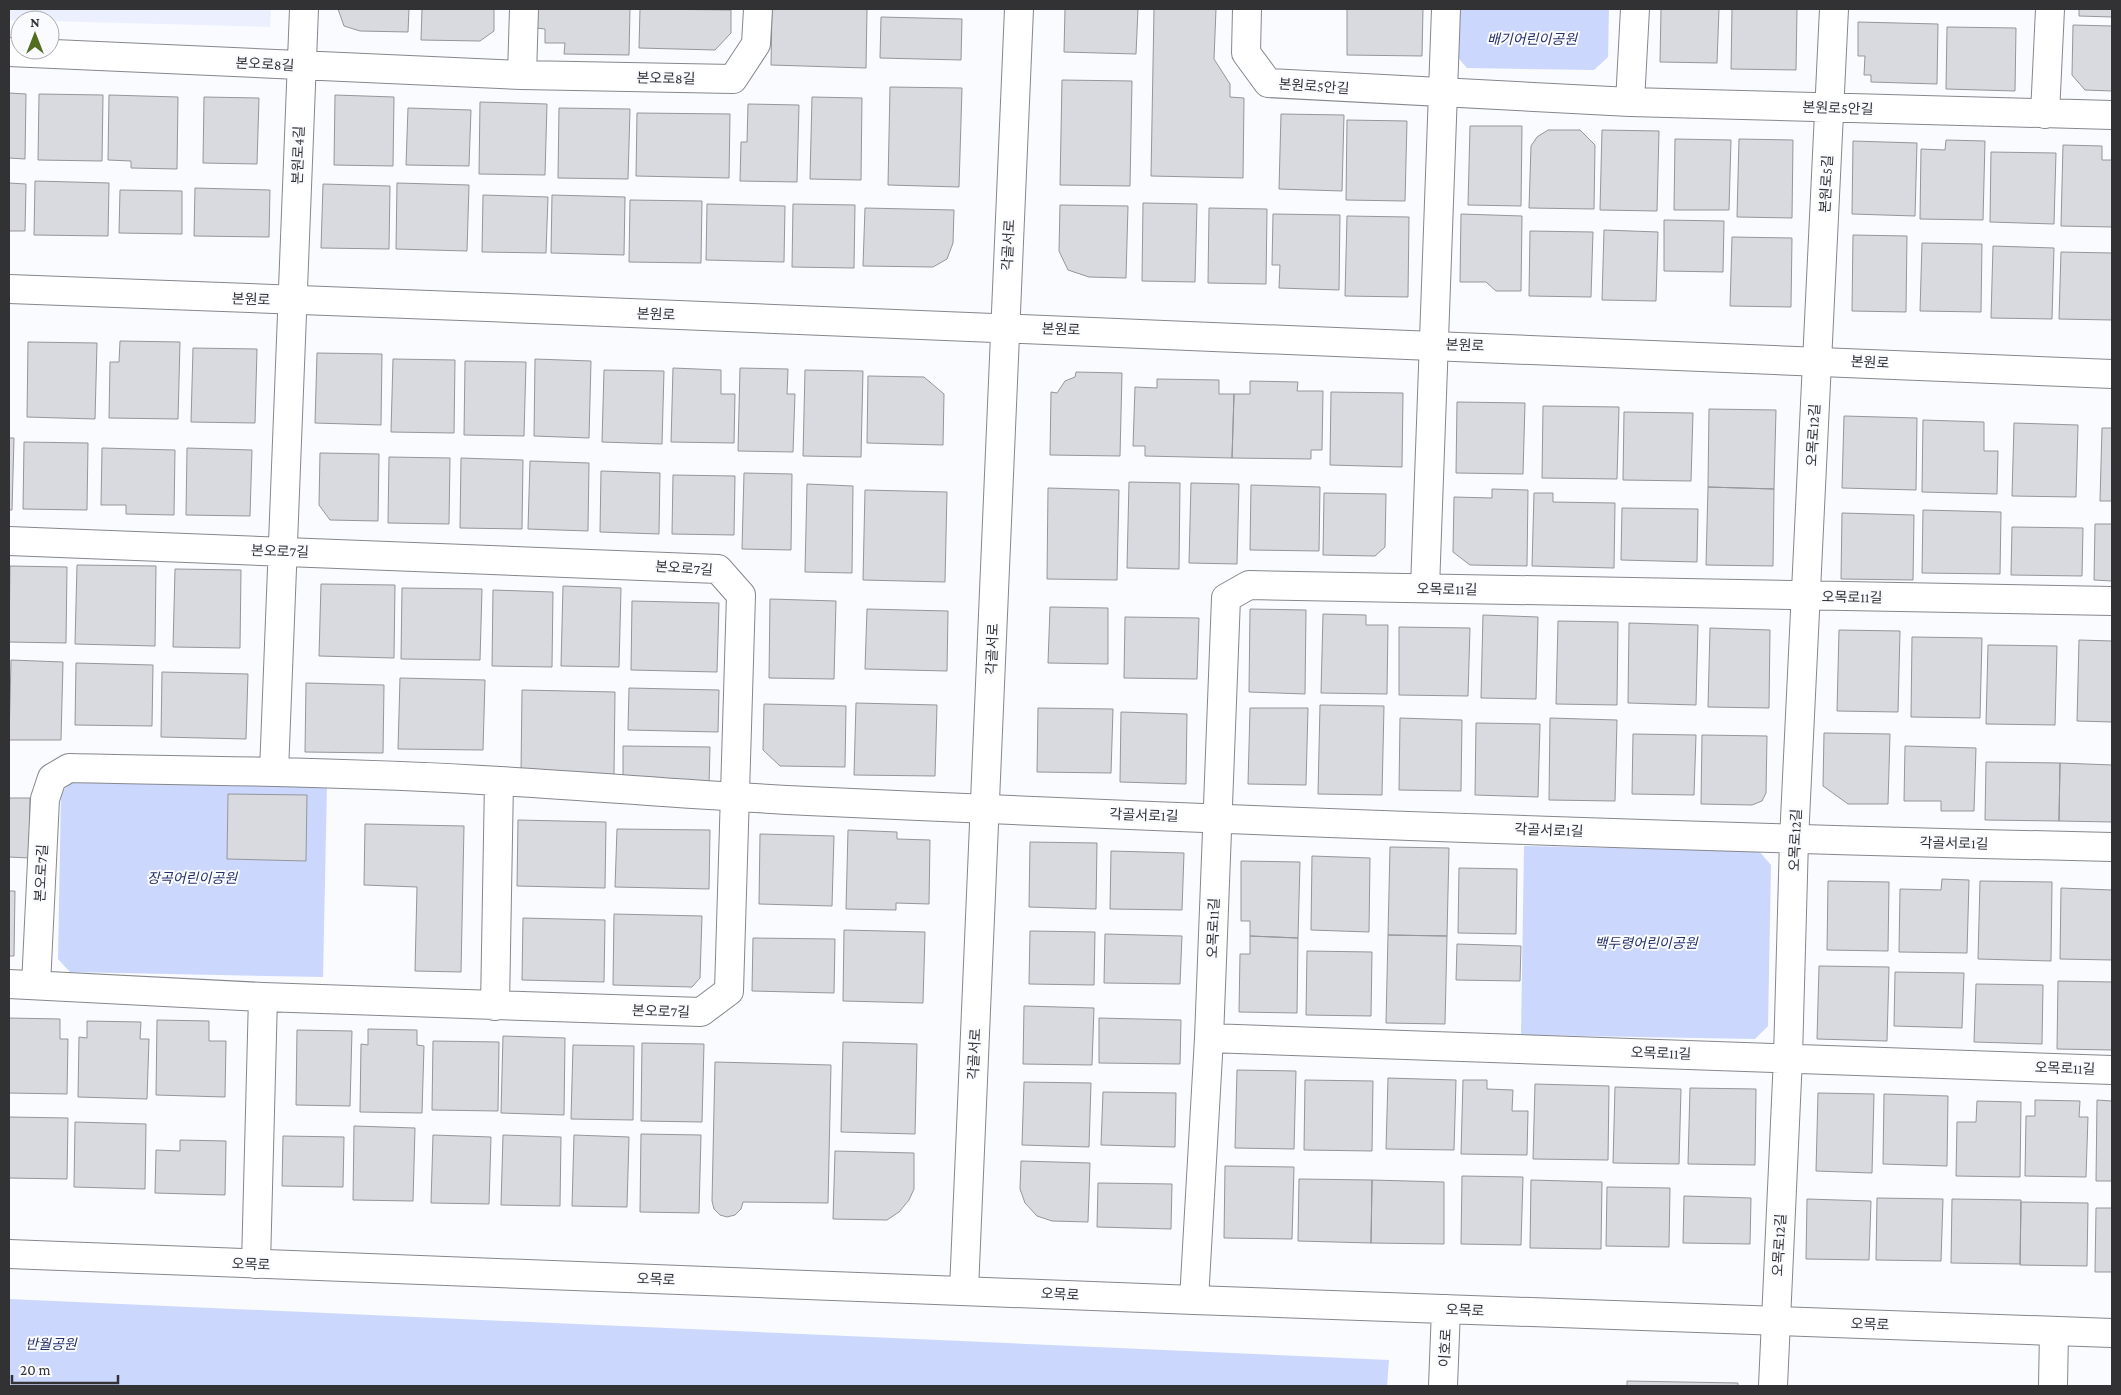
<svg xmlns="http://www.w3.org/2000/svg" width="2121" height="1395" viewBox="0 0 2121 1395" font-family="'Crimson Pro','Noto Sans KR',serif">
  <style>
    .built { fill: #ecf0fe }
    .green { fill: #cbd7fd }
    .building { fill: #d8dae0; stroke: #95969c }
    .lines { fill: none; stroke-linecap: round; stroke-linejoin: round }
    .street-casing { stroke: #85878c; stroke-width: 30 }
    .secondary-casing { stroke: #85878c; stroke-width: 30 }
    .street { stroke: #fff; stroke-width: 28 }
    .secondary { stroke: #fff; stroke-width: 28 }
    .labels { text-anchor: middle; stroke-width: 4; stroke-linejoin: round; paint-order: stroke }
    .park-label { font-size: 14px; font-style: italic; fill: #26306a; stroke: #fafbff }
    .street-label { font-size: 14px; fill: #323235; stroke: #fafbff }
  </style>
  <rect width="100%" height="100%" fill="#fafbff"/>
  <path class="built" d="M9 9H271L270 27 9 20Z"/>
  <path class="green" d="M1456 9H1609L1608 57 1594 70 1467 68 1455 54Z
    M75 780 327 785 323 977 70 972 58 959 61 792Z
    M1524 846 1759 851 1771 865 1768 1026 1755 1039 1521 1035Z
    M9 1299 1389 1360 1387 1386H9Z"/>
  <path class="building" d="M338 9H409L408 32 360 31 344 26Z
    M422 9H494V31L480 41 421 40Z
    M537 9H630L629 55 564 54 565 43H545V29L536 28Z
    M640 9 731 10V33L715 50 639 48Z
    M772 9H867L866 68 771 65Z
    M1065 9H1138L1136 54 1064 52Z
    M1154 9H1216L1214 59 1230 84V97L1244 98 1243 178 1151 176Z
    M1347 9H1423L1422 56 1347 55Z
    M1661 9H1719L1717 63 1660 62Z
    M1732 9H1797L1796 70 1731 69Z
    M2079 9H2112V17L2079 16Z
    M881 17 962 19 961 60 880 58Z
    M1858 22 1938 24 1937 84 1871 82V75H1864L1865 56H1858Z
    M2073 25 2112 26V91L2085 90 2072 75Z
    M1947 27 2016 28 2015 91 1946 89Z
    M1062 80 1132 81 1130 186 1060 185Z
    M890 87 962 88 959 187 888 185Z
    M9 93 26 94 25 159 9 158Z
    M39 94 103 95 102 161 38 160Z
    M109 95 178 97 177 169 131 168V161L108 160Z
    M335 95 394 97 393 166 334 165Z
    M204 97 259 98 257 164 203 163Z
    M812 97 862 98 861 180 810 179Z
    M480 102 547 104 545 175 479 174Z
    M748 104 799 105 797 182 740 181 741 142H747Z
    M408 108 471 110 469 166 406 165Z
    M559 108 630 109 628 179 558 178Z
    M637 113 730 114 729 178 636 176Z
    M1281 114 1344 115 1342 191 1279 189Z
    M1347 120 1407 121 1405 201 1346 200Z
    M1470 126H1522L1521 206 1468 205Z
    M1548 130H1580L1595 145 1594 209 1529 208 1531 146 1537 137Z
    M1602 130 1659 131 1657 211 1600 210Z
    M1675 139 1731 140 1729 210H1674Z
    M1739 139 1793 140 1792 218 1737 217Z
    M1946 140 1985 141 1983 220 1920 219 1921 149 1945 150Z
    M1853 141 1917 143 1915 216 1852 214Z
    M2063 145 2102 146V160H2112V227L2061 226Z
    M1991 152 2056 153 2054 224 1990 222Z
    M35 181 109 183 108 236 34 235Z
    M9 183 26 184 25 231H9Z
    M397 183 469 185 467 251 396 249Z
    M323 184 390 186 389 249 321 248Z
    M195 188 270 190 269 237 194 236Z
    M120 190 182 191V234L119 233Z
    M483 195 548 197 546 253 482 252Z
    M552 195 625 197 624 255 551 253Z
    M630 200 702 201 701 263 629 262Z
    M1143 203 1197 204 1195 282 1142 281Z
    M707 204 785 206 784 262 706 260Z
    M793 204 855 205 854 268 792 267Z
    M1060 205 1128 206 1126 278 1089 277 1068 270 1059 251Z
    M865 208 954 210 953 243 947 259 933 267 863 266Z
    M1209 208 1267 209 1266 284 1208 283Z
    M1273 214 1340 215 1339 290 1279 288 1280 265H1272Z
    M1461 214 1522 216 1521 291H1496L1486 282H1460Z
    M1347 216 1409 217 1408 297 1345 296Z
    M1664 220 1724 221 1723 272 1664 271Z
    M1604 230 1658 232 1656 301 1602 300Z
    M1530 231 1593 232 1591 297 1529 296Z
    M1853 235 1907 236 1906 312 1852 311Z
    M1732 237 1792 238 1791 307 1730 306Z
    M1922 243 1982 244 1981 312 1920 311Z
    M1993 246 2054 248 2052 319 1991 318Z
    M2061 252 2112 253V320L2059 319Z
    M120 341 180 342 178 419 109 418 110 362H119Z
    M28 342 97 343 95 419 27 417Z
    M193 348 257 349 255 423 191 422Z
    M317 353 382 354 381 425 315 423Z
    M393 359 455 360 454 433 391 432Z
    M535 359 591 361 589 438 534 436Z
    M465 361 526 362 524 436 464 435Z
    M673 368 721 370V394H735L734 443 671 442Z
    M740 368 788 369 787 394H795L793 452 738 451Z
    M604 370 664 371 662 444 602 442Z
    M805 370 863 371 861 457 803 456Z
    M1076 372 1122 373 1120 456 1050 455 1051 392 1057 393 1065 381 1075 377Z
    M868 376 924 377 944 394 943 445 867 443Z
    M1157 379 1219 380V394H1234L1232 458 1145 456V446H1133L1135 387 1157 388Z
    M1250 381 1298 382 1297 391H1323L1322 450H1311V459L1232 458 1234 394H1250Z
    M1331 392 1403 393 1402 467 1330 465Z
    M1457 402 1525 403 1523 474 1456 473Z
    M1543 406 1619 407 1617 479 1542 478Z
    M1709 409 1776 410 1774 489 1708 487Z
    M1624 412 1693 413 1691 481 1623 480Z
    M1844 416 1917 418 1916 490 1842 488Z
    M1923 420 1984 422V451H1998L1997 494 1922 492Z
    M2014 423 2078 425 2076 497 2012 496Z
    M2102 428H2112V501H2100Z
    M9 438H14L12 510H9Z
    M24 442 88 443 87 510 23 509Z
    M102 448 175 450 174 515 126 514V505H101Z
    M187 448 252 450 250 516 186 515Z
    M320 453 379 454 378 521 330 520 319 505Z
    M389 457 450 458 449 524 388 523Z
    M461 458 523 460 522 529 460 528Z
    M530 461 589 463 588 531 528 529Z
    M601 471 660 473 659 534 600 532Z
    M744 473 792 474 791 550 742 549Z
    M673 475 735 476 734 535 672 534Z
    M1129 482 1180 483 1179 569 1127 568Z
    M1191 483 1239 484 1237 564 1189 563Z
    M807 484 853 486 852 573 805 572Z
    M1251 485 1320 487 1319 551 1250 550Z
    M1708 487 1774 489 1773 566 1706 565Z
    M1048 488 1119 490 1117 580 1047 579Z
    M1492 489 1528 490 1527 566 1470 565 1453 552 1454 497 1492 498Z
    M865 490 947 492 945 582 863 580Z
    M1324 493 1386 494 1385 547 1375 556 1323 555Z
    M1534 493H1553V502L1615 503 1614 568 1532 566Z
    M1622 508 1698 509 1697 562 1621 560Z
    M1923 510 2001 512 2000 574 1922 573Z
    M1842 513 1914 515 1913 580 1841 579Z
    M2095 524H2112V581L2094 580Z
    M2012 527 2083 528 2082 576 2011 575Z
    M77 565 156 566 155 646 75 644Z
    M10 566 67 567 66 643 9 642Z
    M175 569 241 570 240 648 173 647Z
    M321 584 395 585 394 658 319 656Z
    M563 586 621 588 619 667 561 666Z
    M402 588 482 589 480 660 401 659Z
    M493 590 553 592 552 667 492 666Z
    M770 599 836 601 834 679 769 678Z
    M632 601 719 603 717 672 631 670Z
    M1050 607 1108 608V664L1048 663Z
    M867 609 948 611 947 671 865 669Z
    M1250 609 1306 610 1305 694 1249 692Z
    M1323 614 1366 615V625H1388L1387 694 1321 693Z
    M1483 615 1538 617 1536 699 1481 698Z
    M1125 617 1199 618 1197 679 1124 678Z
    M1558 621 1618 622 1617 705 1556 704Z
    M1629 623 1698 625 1696 705 1628 703Z
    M1399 627 1470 628 1468 696 1399 695Z
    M1710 628 1770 630 1769 708 1708 707Z
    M1839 630 1900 631 1898 712 1837 711Z
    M1912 637 1982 638 1980 718 1911 717Z
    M2079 640 2112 641V722L2077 721Z
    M1988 645 2057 646 2055 725 1986 724Z
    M11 660 63 662 61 740H9Z
    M76 663 153 665 152 726 75 725Z
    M162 672 248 674 246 739 161 737Z
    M400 678 485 680 483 750 398 749Z
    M306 683 384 685 383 753 305 752Z
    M629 688 719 690 718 732 628 730Z
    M522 690 615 692 614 776 521 774Z
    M856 703 937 705 935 776 854 775Z
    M764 704 846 706 845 767 780 766 763 750Z
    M1320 705 1384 706 1382 795 1318 794Z
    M1038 708 1113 709 1111 773 1037 772Z
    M1250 708H1308L1306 785 1248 784Z
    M1121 712 1187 714 1186 784 1120 782Z
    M1400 718 1462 720 1461 791 1399 790Z
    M1550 718 1617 720 1615 801 1549 800Z
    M1476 723 1540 724 1538 797 1475 795Z
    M1824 733 1890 734 1888 804H1848L1823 786Z
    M1633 734 1696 735 1694 795 1632 794Z
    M1702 735 1767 736 1766 793 1762 801 1752 805 1701 804Z
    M623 746 710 747 709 785 623 783Z
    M1905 746 1976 748 1974 811H1941V801H1904Z
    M1986 762 2060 763 2059 821 1985 820Z
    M2060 763 2112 765V822L2059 821Z
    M228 794 307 795 306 861 227 859Z
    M9 798H30L29 858 9 857Z
    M518 820 606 822 605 888 517 886Z
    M365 824 464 826 461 972 415 971 417 887 364 885Z
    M617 829 710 830 709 889 615 887Z
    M848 830 897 832V839L930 840 929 904 896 903V910L846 909Z
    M760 834 834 836 832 906 759 904Z
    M1030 842 1097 843 1096 909 1029 907Z
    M1390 847 1449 848 1447 936 1388 935Z
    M1111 851 1184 853 1182 910 1110 909Z
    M1312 856 1370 858 1369 932 1311 930Z
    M1241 861 1300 862 1298 938 1250 936V921H1241Z
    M1459 868 1517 869 1516 934 1458 933Z
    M1942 879 1969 880 1967 953 1899 952 1900 889 1941 890Z
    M1828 881 1889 882 1888 951 1827 950Z
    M1980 881 2052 882 2051 961 1978 959Z
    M2061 888 2112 890V960L2060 959Z
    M9 891H15L14 956H9Z
    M614 914 702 916 700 978 692 987 613 985Z
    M523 918 605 920 604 982 522 980Z
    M844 930 925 932 923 1003 843 1001Z
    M1030 931 1095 932 1094 985 1029 984Z
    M1105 934 1182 936 1180 984 1104 983Z
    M1388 935 1447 936 1445 1024 1386 1023Z
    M1250 936 1298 938 1297 1013 1239 1012 1240 954H1250Z
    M753 938 835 939 834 993 752 991Z
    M1457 944 1521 946 1520 981 1456 980Z
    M1307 951 1372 952 1371 1016 1306 1015Z
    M1819 966 1889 967 1887 1041 1817 1039Z
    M1895 972 1964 973 1962 1028 1894 1026Z
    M2058 981 2112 982V1050L2057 1049Z
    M1976 984 2043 985 2042 1044 1974 1042Z
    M1024 1006 1094 1008 1092 1065 1023 1064Z
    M9 1018 60 1019V1039H68L67 1094 9 1093Z
    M1099 1018 1181 1020 1180 1064 1099 1063Z
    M157 1020 209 1021V1041H226L225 1097 156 1095Z
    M87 1021 141 1022 140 1039H149L147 1099 78 1097 79 1037 87 1038Z
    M368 1029 417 1030V1045L424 1046 422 1113 360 1112 361 1044 368 1045Z
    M297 1030 352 1031 350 1106 296 1105Z
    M503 1036 565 1038 564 1115 501 1113Z
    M433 1041 499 1042 498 1111 432 1110Z
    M843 1042 917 1044 915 1134 841 1132Z
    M642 1043 704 1044 702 1122 641 1121Z
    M573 1045 634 1046 633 1120 571 1119Z
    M715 1062 831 1065 828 1203 743 1202 741 1209 735 1215 727 1217 720 1215 714 1209 712 1201Z
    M1237 1070 1296 1071 1294 1149 1235 1148Z
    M1388 1078 1456 1080 1454 1150 1386 1149Z
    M1305 1080 1373 1081 1372 1151 1304 1150Z
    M1463 1080H1487V1089L1513 1090 1512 1111H1528L1527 1155 1461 1154Z
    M1024 1082 1091 1083 1089 1147 1022 1145Z
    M1535 1084 1609 1086 1608 1160 1533 1159Z
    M1615 1087 1681 1089 1679 1164 1613 1163Z
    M1690 1088 1756 1089 1755 1165 1688 1164Z
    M1103 1092 1176 1093 1175 1147 1101 1145Z
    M1818 1093 1874 1094 1872 1173 1816 1171Z
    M1884 1094 1948 1096 1947 1166 1883 1164Z
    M2035 1100 2080 1101 2079 1117H2088L2086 1177 2025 1176 2026 1116H2035Z
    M2097 1100 2112 1101V1181H2096Z
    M1977 1101 2021 1102 2020 1177 1956 1176 1957 1122H1976Z
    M9 1117 68 1118 67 1179 9 1178Z
    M75 1122 146 1124 145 1189 74 1187Z
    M354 1126 415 1128 413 1201 353 1200Z
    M641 1134 701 1135 699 1213 640 1212Z
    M433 1135 491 1137 489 1204 431 1203Z
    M503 1135 561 1137 560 1206 501 1205Z
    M574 1135 629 1137 627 1207 572 1206Z
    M283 1136 344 1137 343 1187 282 1186Z
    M180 1140 226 1141 225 1195 155 1193 156 1150 180 1151Z
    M835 1151 914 1153V1189L909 1200 899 1212 887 1220 833 1219Z
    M1021 1161 1090 1163 1088 1222 1052 1221 1037 1216 1025 1203 1020 1189Z
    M1225 1166 1294 1167 1292 1239 1224 1238Z
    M1462 1176 1523 1177 1521 1245 1461 1244Z
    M1299 1179 1372 1180 1371 1243 1298 1241Z
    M1372 1180 1444 1182V1244L1371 1243Z
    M1531 1180 1602 1182 1601 1249 1530 1248Z
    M1098 1183 1172 1184 1171 1229 1097 1227Z
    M1607 1187 1670 1188 1669 1247 1606 1246Z
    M1684 1196 1751 1198 1750 1244 1683 1243Z
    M1877 1198 1943 1199 1941 1261 1876 1260Z
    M1807 1199 1871 1201 1869 1260 1806 1259Z
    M1952 1199 2021 1200 2020 1264 1951 1263Z
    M2021 1202 2088 1203 2087 1266 2020 1265Z
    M2096 1208H2112V1272H2095Z
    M1627 1381 1738 1383V1386H1627Z"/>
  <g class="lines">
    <g class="street-casing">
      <path id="street" d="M1247 9 1246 53 1268 83 1630 102 2112 115
        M9 52 522 75 733 79 756 44 758 9
        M522 75 524 9
        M1630 102 1635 9
        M2045 114 2050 9
        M9 541 718 569 741 595 729 991 701 1012 263 997 9 984
        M1425 588 1446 9
        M274 772 304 9
        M36 985 45 799 52 778 69 768C213 771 357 772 500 781 603 787 705 796 808 801 1243 821 1677 837 2112 847
        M495 1006 499 781
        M1209 1038 2112 1070
        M256 1264 263 997
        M1194 1300 1209 1038 1226 598 1249 585 2112 601
        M1773 1386 1788 1057 1794 840 1834 9
        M2053 1386 2054 1331"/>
    </g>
    <g class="secondary-casing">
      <path id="secondary" d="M9 289C710 316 1411 340 2112 374
        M9 1254 1194 1300 2112 1333
        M964 1290 1019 9
        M1443 1386 1446 1309"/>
    </g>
    <use href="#street" class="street"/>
    <use href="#secondary" class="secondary"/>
  </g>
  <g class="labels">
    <g class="park-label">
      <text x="1532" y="44">배기어린이공원</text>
      <text x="192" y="883">장곡어린이공원</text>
      <text x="1646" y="948">백두령어린이공원</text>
      <text x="51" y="1349">반월공원</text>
    </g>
    <g class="street-label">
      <text transform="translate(265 64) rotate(3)" y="5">본오로8길</text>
      <text transform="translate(666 78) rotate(1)" y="5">본오로8길</text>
      <text transform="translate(1314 86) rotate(4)" y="5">본원로5안길</text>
      <text transform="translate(1838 108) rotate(2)" y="5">본원로5안길</text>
      <text transform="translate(298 155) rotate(-88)" y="5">본원로4길</text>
      <text transform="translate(1826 184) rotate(-87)" y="5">본원로5길</text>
      <text transform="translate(1008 245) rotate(-87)" y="5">각골서로</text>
      <text transform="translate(251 299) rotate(2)" y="5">본원로</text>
      <text transform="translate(656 314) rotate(2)" y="5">본원로</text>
      <text transform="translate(1061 329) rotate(2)" y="5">본원로</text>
      <text transform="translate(1465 345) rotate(2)" y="5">본원로</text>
      <text transform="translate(1870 362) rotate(3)" y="5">본원로</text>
      <text transform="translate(1813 435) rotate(-87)" y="5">오목로12길</text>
      <text transform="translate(280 551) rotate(2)" y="5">본오로7길</text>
      <text transform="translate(684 568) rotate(4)" y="5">본오로7길</text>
      <text transform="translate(1447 589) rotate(1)" y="5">오목로11길</text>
      <text transform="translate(1852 597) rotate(1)" y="5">오목로11길</text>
      <text transform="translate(992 649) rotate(-88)" y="5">각골서로</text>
      <text transform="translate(1144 815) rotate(2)" y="5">각골서로1길</text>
      <text transform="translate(1549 830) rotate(2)" y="5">각골서로1길</text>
      <text transform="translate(1795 840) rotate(-88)" y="5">오목로12길</text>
      <text transform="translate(1954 843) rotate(1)" y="5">각골서로1길</text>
      <text transform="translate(41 873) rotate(-87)" y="5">본오로7길</text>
      <text transform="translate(1213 928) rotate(-88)" y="5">오목로11길</text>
      <text transform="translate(661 1011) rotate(2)" y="5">본오로7길</text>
      <text transform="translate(1661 1053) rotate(2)" y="5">오목로11길</text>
      <text transform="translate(974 1054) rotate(-87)" y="5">각골서로</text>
      <text transform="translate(2065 1068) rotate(2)" y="5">오목로11길</text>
      <text transform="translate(1779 1245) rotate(-87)" y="5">오목로12길</text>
      <text transform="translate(251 1264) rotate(2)" y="5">오목로</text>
      <text transform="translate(656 1279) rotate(2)" y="5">오목로</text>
      <text transform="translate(1060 1294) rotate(3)" y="5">오목로</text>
      <text transform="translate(1465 1310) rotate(2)" y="5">오목로</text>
      <text transform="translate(1870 1324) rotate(2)" y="5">오목로</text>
      <text transform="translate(1445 1348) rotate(-87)" y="5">이호로</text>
    </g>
  </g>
  <rect width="2121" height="1395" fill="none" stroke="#323235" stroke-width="20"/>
  <g transform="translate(35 35)"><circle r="24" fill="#fafbff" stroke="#aaabae"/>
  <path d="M0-4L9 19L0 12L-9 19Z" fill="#536d1f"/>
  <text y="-8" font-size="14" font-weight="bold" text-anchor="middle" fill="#323235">N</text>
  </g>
  <path d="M12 1375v8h106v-8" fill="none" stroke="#323235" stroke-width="2.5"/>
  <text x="20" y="1375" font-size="15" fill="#323235" stroke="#fafbff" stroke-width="4" paint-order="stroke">20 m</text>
</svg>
